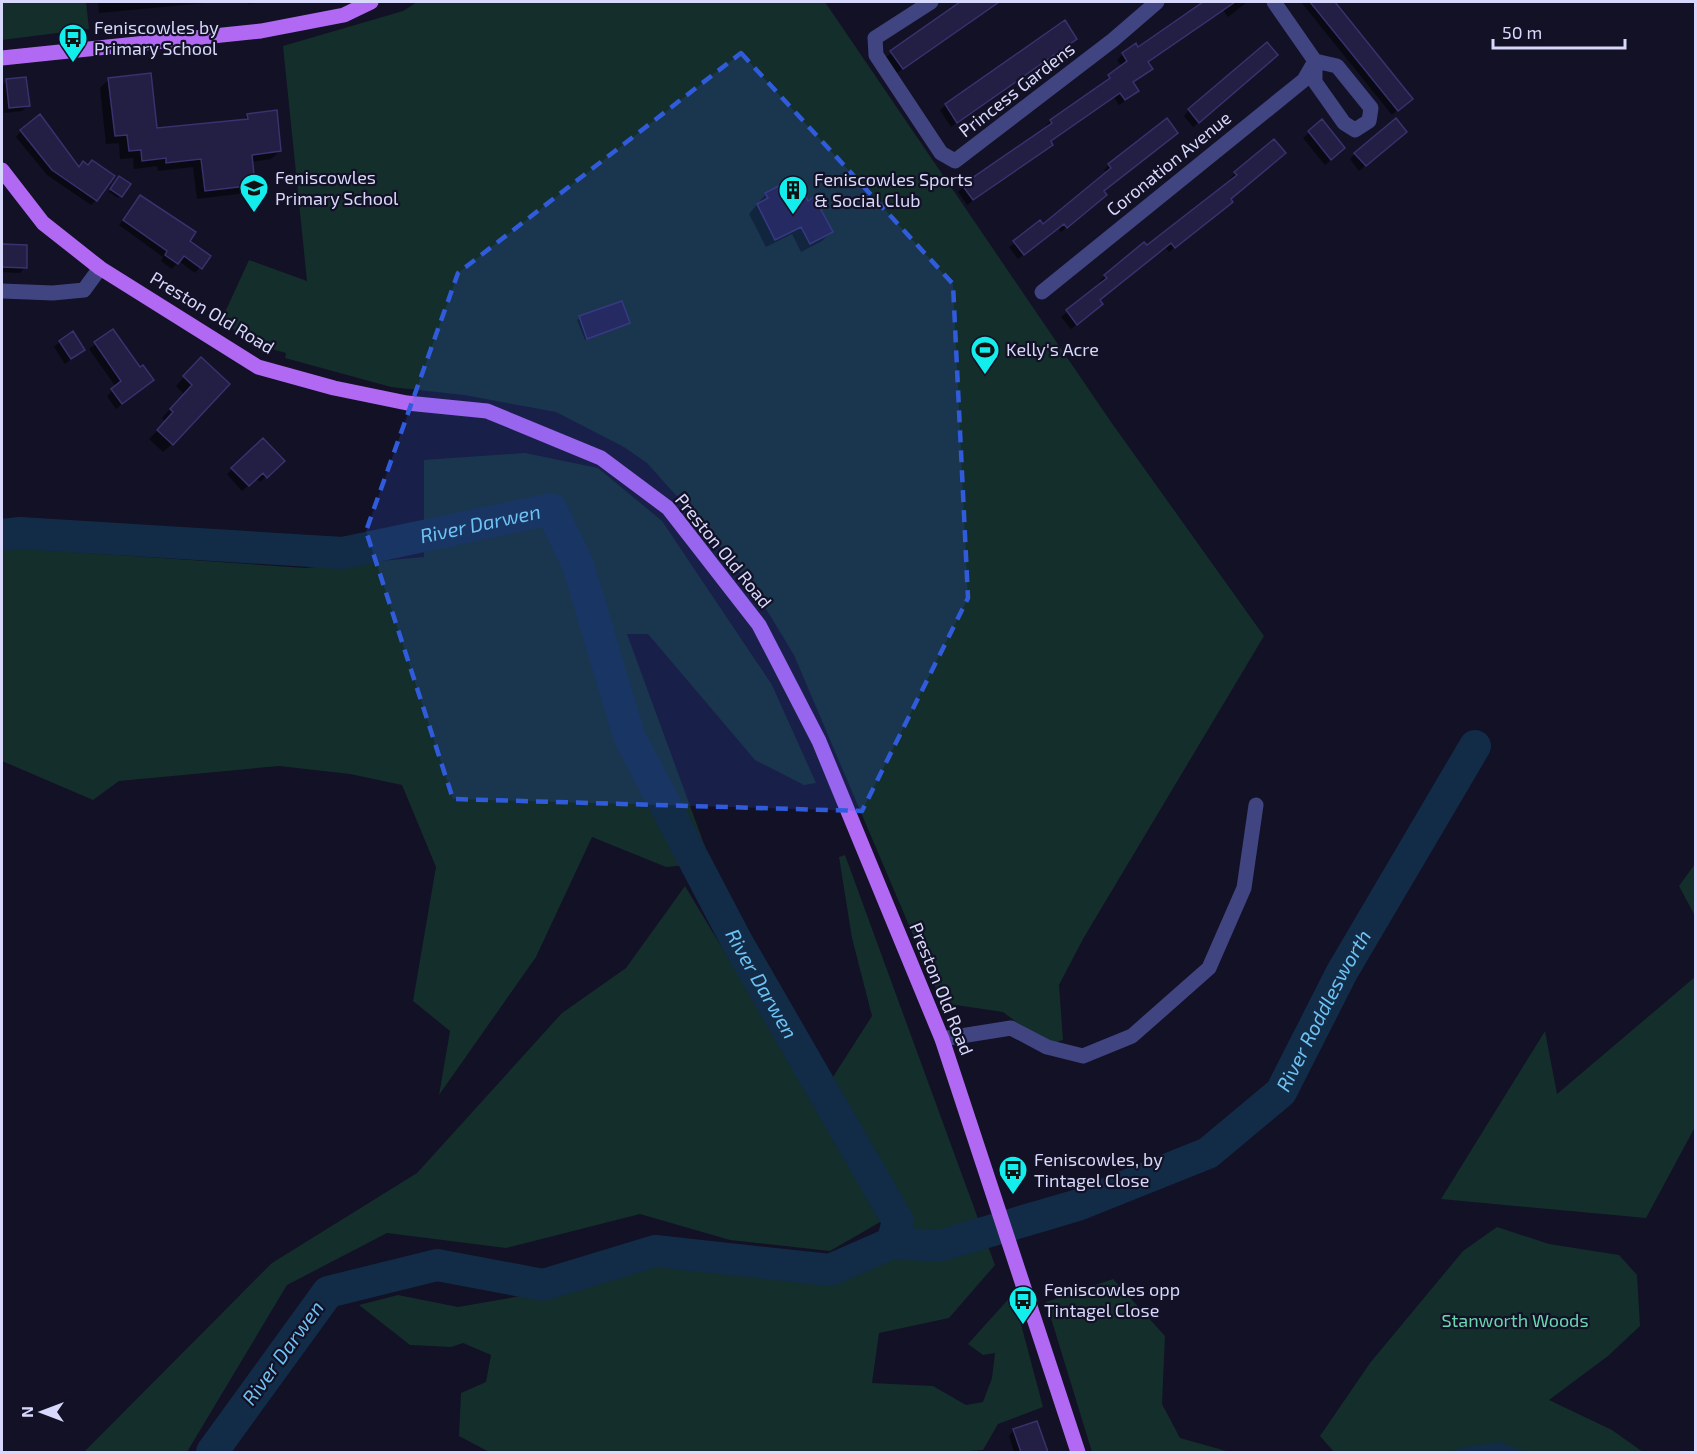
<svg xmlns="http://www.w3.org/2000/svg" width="1697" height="1454" viewBox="0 0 1697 1454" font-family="'Exo 2',sans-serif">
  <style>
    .green { fill: #142e2b }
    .water { fill: #122c47 }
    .shadow { fill: #0007 }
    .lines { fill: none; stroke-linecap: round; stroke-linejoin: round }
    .river { stroke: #122c47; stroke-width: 32 }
    .building { fill: #221e44; stroke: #38326e; stroke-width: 1.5 }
    .minor { stroke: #404480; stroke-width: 15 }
    .major { stroke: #b168f3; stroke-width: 15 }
    .marked { fill: #305cdc; fill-opacity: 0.2; stroke: #305cdc; stroke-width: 4.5; stroke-dasharray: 12 8; stroke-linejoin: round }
    .labels { text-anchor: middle; stroke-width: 4.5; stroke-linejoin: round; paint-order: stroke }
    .poi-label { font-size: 18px; fill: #d8d8fc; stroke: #121125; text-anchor: start }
    .street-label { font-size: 18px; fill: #d8d8fc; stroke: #121125 }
    .park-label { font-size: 18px; fill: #69d7b0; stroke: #121125 }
    .water-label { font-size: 20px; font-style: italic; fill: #6ec3f4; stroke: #121125 }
  </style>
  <rect width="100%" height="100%" fill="#121125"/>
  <path class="green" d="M2 2H86L89 29 2 40Z
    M417 2H825L1111 422 1264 636 1083 939 1059 985 1063 1040 1047 1045 1003 1012 942 1003 794 655 760 599 709 532 647 463 624 447 556 412 464 395 391 387 285 358 286 353 257 345 221 321 249 260 307 281 283 46 403 11Z
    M525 453 598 468 662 521 772 685 816 783 804 785 755 760 648 634H627L711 863 666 867 592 837 536 957 439 1095 450 1031 413 1001 436 867 402 785 350 774 279 766 119 781 93 800 2 761V547L305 568 424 557V460Z
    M845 855 995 1265 949 1318 879 1333 872 1383 933 1386 966 1405 983 1402 992 1378 995 1353 983 1355 968 1344 1013 1294 1043 1407 998 1424 983 1450 952 1452H489L459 1436 461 1393 486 1382 491 1355 463 1343 451 1347 410 1345 359 1305 398 1295 458 1307 562 1289 648 1262 715 1258 841 1281 903 1246 907 1225 831 1080 872 1016 852 938 839 857Z
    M1695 864V916L1679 886Z
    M685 886 875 1203 882 1221 830 1251 730 1240 640 1214 506 1248 387 1233 287 1285 187 1452H84L272 1263 417 1173 562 1013 626 968Z
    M1695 977V1127L1646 1218 1441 1199 1545 1031 1557 1094Z
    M1497 1227 1549 1244 1619 1255 1637 1275 1640 1326 1608 1356 1549 1400 1612 1430 1643 1452H1334L1320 1436 1370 1363 1463 1251Z
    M1113 1279 1165 1336 1162 1404 1180 1438 1230 1452H1092L1046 1302Z"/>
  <path class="water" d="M1500 1442 1526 1452H1451L1465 1447Z"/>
  <path class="shadow" d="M98 2H216L99 13Z
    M248 2H269L248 4Z
    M963 2H998L897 73 886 57Z
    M1205 2 1246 3 1228 17 1223 10 1147 63 1146 74 1132 83 1137 90 1132 96 1119 105 1114 97 1050 142 1046 150 967 205 958 192 963 187 1047 129 1045 127 1050 121 1104 83 1109 76 1122 67 1117 60 1123 54 1138 49Z
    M1301 2H1333L1411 98 1392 115Z
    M1064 22 1070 44 951 127 940 110 946 105Z
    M1270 61 1193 127 1184 116 1189 110Z
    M109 79 156 130 242 121 248 115 280 151 271 159 251 162 254 185 245 193 197 199 193 167 158 171 157 166 134 169 133 158 120 159 119 143 106 144 100 88Z
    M6 81 28 105 22 111 4 113 2 86Z
    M1322 122 1338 154 1325 165 1303 138Z
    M21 131 78 168 83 163 96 200 91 205 47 175 16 137Z
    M1176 133 1103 192 1100 200 1061 232 1058 228 1018 259 1009 247 1043 227 1107 174 1104 170 1109 165Z
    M1400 137 1359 171 1350 159 1355 154Z
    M1274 142 1229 199 1226 207 1169 252 1165 247 1099 301 1096 309 1071 329 1061 317 1102 284 1100 281 1105 276 1232 181 1230 179 1235 173Z
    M117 180 129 185 118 198 109 192Z
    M766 194 807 203 831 232 822 241 801 252 792 234 766 247 749 214Z
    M140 197 188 241 209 256 195 273 179 261 172 269 161 261 163 257 119 225Z
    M2 246H25V267L20 273 2 272Z
    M580 318 629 323 585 340 577 320Z
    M113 331 140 370 152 380 116 409 107 396 116 387 89 349Z
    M60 342 83 350 65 364 54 347Z
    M201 359 172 444 163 452 149 439 166 422 162 418 184 394 176 386Z
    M263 440 283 461 260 482 256 478 242 491 227 474Z
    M1036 1423 1046 1452H1014L1009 1436 1014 1430Z"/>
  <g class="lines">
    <g class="river">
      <path id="s1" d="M2 535 20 533 343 553 551 509 578 565 629 736 737 942 898 1221 892 1243 830 1270 655 1251 543 1285 437 1265 328 1292 212 1452"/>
      <path id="s2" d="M892 1243 939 1246 1078 1205 1208 1153 1281 1092 1342 972 1475 746"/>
    </g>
  </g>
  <path class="building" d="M960 2H999L903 69 890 51Z
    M1203 2H1235L1148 62 1153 69 1133 82 1139 91 1125 100 1120 93 1051 141 1053 145 973 200 962 185 1052 123 1050 120 1110 78 1108 75 1127 61 1122 53 1136 43 1138 47Z
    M1310 2H1335L1413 99 1398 111Z
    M1065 20 1077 39 957 123 945 104Z
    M1267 42 1278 55 1199 123 1188 109Z
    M151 73 157 128 248 119 247 114 277 110 281 151 252 155 255 185 205 191 201 159 166 163V158L142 161 141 150 129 151 127 135 115 136 108 78Z
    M26 77 30 106 9 108 6 79Z
    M40 114 79 167 83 161 88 165 92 160 115 176 97 201 52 170 20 130Z
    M1167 118 1178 133 1104 191 1107 195 1067 228 1064 224 1024 255 1013 241 1040 220 1043 224 1111 168 1108 164Z
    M1396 118 1407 132 1366 166 1354 153Z
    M1322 119 1345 148 1331 160 1308 131Z
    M1274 139 1286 153 1231 199 1233 202 1175 248 1171 243 1100 300 1103 304 1077 325 1066 310 1107 278 1104 275 1144 242 1147 245 1237 175 1234 172Z
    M119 176 131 184 122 197 110 189Z
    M796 177 808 201 814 197 833 232 810 244 801 227 775 240 757 204 768 198 765 193Z
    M140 195 196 232 190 241 211 256 202 269 184 256 178 264 165 255 167 251 123 220Z
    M2 244 27 245V268L2 267Z
    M622 301 630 323 587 339 579 316Z
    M113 329 140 367 143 365 154 380 122 404 111 389 121 381 94 342Z
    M73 331 85 350 71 359 59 341Z
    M201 357 230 384 173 445 157 430 173 412 170 409 192 385 183 376Z
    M263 438 285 461 267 478 263 473 249 486 231 468Z
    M1037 1421 1048 1452H1021L1013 1429Z"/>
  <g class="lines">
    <path class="minor" d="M931 2 875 38 876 55 941 153 955 161 1113 40 1157 2
      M2 291 53 293 84 290 100 268
      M1042 292 1304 80 1315 61 1337 66 1371 108 1369 121 1355 130 1344 123 1315 82V61L1274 2
      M942 1039 1011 1028 1047 1047 1083 1056 1132 1036 1209 968 1244 888 1256 805"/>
    <path class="major" d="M2 58 261 31 344 15 371 2
      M2 170 43 223 100 268 258 367 334 388 407 403 487 411 601 458 668 508 759 625 819 741 942 1039 1078 1452"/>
  </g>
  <path class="marked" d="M741 53 953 284 968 598 862 811 453 799 366 531 458 273Z"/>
  <defs>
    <g id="bus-pin" transform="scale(1.5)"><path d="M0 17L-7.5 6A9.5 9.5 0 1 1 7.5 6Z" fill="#13edec" stroke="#121125"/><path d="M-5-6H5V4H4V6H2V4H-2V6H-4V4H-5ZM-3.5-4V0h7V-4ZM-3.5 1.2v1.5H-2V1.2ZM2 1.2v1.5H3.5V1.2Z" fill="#111"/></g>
    <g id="school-pin" transform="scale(1.5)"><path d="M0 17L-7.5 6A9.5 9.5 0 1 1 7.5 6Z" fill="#13edec" stroke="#121125"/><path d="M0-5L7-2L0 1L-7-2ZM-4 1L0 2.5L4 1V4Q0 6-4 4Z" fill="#111"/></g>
    <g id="building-pin" transform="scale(1.5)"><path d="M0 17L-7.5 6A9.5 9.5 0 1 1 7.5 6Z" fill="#13edec" stroke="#121125"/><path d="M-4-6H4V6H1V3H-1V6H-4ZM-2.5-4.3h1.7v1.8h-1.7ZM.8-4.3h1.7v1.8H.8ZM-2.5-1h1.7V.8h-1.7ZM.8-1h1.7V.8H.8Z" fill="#111"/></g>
    <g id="stadium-pin" transform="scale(1.5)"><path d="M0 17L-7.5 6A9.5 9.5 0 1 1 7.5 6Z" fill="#13edec" stroke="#121125"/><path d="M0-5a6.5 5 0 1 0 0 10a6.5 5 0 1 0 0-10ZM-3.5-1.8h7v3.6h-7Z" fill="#111"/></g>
  </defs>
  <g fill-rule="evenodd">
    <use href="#bus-pin" x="73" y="38"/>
    <use href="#school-pin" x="254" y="188"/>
    <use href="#building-pin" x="793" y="190"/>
    <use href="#stadium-pin" x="985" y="350"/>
    <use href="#bus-pin" x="1013" y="1170"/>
    <use href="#bus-pin" x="1023" y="1300"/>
  </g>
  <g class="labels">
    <g class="poi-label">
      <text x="94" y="34">Feniscowles by<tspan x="94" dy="21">Primary School</tspan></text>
      <text x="275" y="184">Feniscowles<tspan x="275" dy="21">Primary School</tspan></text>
      <text x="814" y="186">Feniscowles Sports<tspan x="814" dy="21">&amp; Social Club</tspan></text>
      <text x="1006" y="356">Kelly's Acre</text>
      <text x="1034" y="1166">Feniscowles, by<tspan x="1034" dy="21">Tintagel Close</tspan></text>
      <text x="1044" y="1296">Feniscowles opp<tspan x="1044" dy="21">Tintagel Close</tspan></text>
    </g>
    <g class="street-label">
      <text transform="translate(1017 90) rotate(-38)" y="6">Princess Gardens</text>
      <text transform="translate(1169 164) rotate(-39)" y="6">Coronation Avenue</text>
      <text transform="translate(212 313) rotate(31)" y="6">Preston Old Road</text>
      <text transform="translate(723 551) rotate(51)" y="6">Preston Old Road</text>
      <text transform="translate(941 989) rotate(68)" y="6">Preston Old Road</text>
    </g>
    <g class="park-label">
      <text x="1515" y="1327">Stanworth Woods</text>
    </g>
    <g class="water-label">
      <text dy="7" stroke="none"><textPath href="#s1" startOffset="482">River Darwen</textPath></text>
      <text dy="7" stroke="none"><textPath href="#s1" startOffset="1076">River Darwen</textPath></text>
      <text dy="7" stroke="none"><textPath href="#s2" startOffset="519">River Roddlesworth</textPath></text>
      <text transform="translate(283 1353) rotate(-54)" y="7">River Darwen</text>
    </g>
  </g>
  <rect width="1697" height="1454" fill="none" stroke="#d8d8fc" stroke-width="6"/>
  <g transform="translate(42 1412) rotate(270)" stroke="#121125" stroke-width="4.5" paint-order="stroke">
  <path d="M0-4.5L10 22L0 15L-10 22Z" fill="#d8d8fc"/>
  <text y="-9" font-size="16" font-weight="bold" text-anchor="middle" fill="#d8d8fc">N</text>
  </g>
  <path d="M1493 39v9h132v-9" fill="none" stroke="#d8d8fc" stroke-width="3"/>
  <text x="1502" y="39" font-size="18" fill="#d8d8fc" stroke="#121125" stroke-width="4.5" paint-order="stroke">50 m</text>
</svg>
